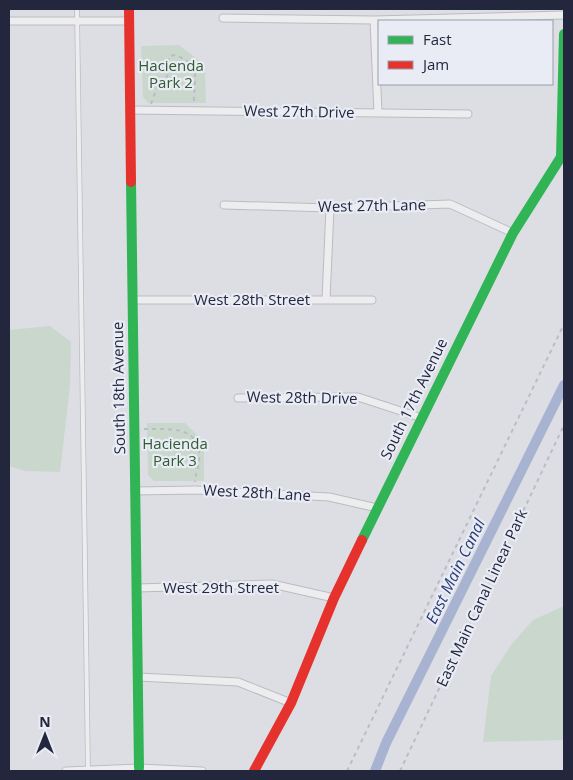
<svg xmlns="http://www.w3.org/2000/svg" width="573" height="780" viewBox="0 0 573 780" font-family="'Open Sans',sans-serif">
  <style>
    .green { fill: #cad7cd }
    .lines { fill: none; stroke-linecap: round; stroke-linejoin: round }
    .canal { stroke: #a8b3d2; stroke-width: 10 }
    .lane-casing { stroke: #bbbcc2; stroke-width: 5.5 }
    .street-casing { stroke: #bbbcc2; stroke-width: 9 }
    .path { stroke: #bcbdc4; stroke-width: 2; stroke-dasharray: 4 4; stroke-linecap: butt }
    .lane { stroke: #ededf0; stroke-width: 4 }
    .street { stroke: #ededf0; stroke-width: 7 }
    .fast { stroke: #30b455; stroke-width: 10 }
    .jam { stroke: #e5322d; stroke-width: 10 }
    .labels { text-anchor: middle; stroke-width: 4.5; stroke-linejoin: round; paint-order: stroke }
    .park-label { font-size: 15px; fill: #2f5b30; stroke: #e9ecf4 }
    .street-label { font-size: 15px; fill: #23273e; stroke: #e9ecf4 }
    .water-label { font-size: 16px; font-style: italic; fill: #2a3c75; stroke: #e9ecf4 }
  </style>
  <rect width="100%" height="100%" fill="#dddee4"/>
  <path class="green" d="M179 45 205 65 206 103H148L143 97 141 46Z
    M50 326 71 342 70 386 60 472 25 471 9 466V330Z
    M147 423H185L204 442V481H154L148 475Z
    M564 606V740L483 742 491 676 511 645 533 620Z"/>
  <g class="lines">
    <path class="canal" d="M375 771 386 743 564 385"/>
    <g class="lane-casing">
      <path id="lane" d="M77 9 88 771"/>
    </g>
    <g class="street-casing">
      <path id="street" d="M223 18 374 20 564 15
        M374 20 378 113
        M9 21H129
        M130 110 468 114
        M224 205 330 208 450 204 513 233
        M133 300H372
        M326 300 330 208
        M238 398 358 397 422 418
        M135 491 196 490 329 497 377 508
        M137 588 272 584 334 598
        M138 677 238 682 291 703
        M66 771 139 768 202 771"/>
    </g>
    <path class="path" d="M151 104 159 82 167 78 169 57 174 55C204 64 193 80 194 103
      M144 429C171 429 203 425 199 463 198 469 195 475 195 482
      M347 771 564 324
      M400 771 564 425"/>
    <use href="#lane" class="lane"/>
    <use href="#street" class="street"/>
    <path class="fast" d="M131 182 139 768
      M362 540 513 233 561 157 564 34"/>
    <path class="jam" d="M129 9 131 182
      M254 771 291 703 334 598 362 540"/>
  </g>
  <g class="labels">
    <g class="park-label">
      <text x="171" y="71">Hacienda<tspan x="171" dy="17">Park 2</tspan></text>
      <text x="175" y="449">Hacienda<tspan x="175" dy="17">Park 3</tspan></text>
    </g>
    <g class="street-label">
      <text transform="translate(299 112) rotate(1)" y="5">West 27th Drive</text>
      <text transform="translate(372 206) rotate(-1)" y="5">West 27th Lane</text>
      <text x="252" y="305">West 28th Street</text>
      <text transform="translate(119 388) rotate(-91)" y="5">South 18th Avenue</text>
      <text transform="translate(302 398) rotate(1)" y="5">West 28th Drive</text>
      <text transform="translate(414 399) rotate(-64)" y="5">South 17th Avenue</text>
      <text transform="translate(257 493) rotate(3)" y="5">West 28th Lane</text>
      <text x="221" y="593">West 29th Street</text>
      <text transform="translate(482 598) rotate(-65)" y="5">East Main Canal Linear Park</text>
    </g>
    <g class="water-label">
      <text transform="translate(455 571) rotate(-64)" y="6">East Main Canal</text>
    </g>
  </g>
  <rect width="573" height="780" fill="none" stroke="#23273e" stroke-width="20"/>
  <rect x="378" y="20" width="175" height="65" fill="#e9ecf4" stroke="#9a9dab"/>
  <rect x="388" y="36" width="25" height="8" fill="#30b455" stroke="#9a9dab"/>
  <text x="423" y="45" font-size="15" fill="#23273e">Fast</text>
  <rect x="388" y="61" width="25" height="8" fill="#e5322d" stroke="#9a9dab"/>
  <text x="423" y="70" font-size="15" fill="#23273e">Jam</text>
  <g transform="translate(45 735)" stroke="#e9ecf4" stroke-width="4" paint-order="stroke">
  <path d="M0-4L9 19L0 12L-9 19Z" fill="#23273e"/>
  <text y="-8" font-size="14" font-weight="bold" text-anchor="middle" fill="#23273e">N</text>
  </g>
</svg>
